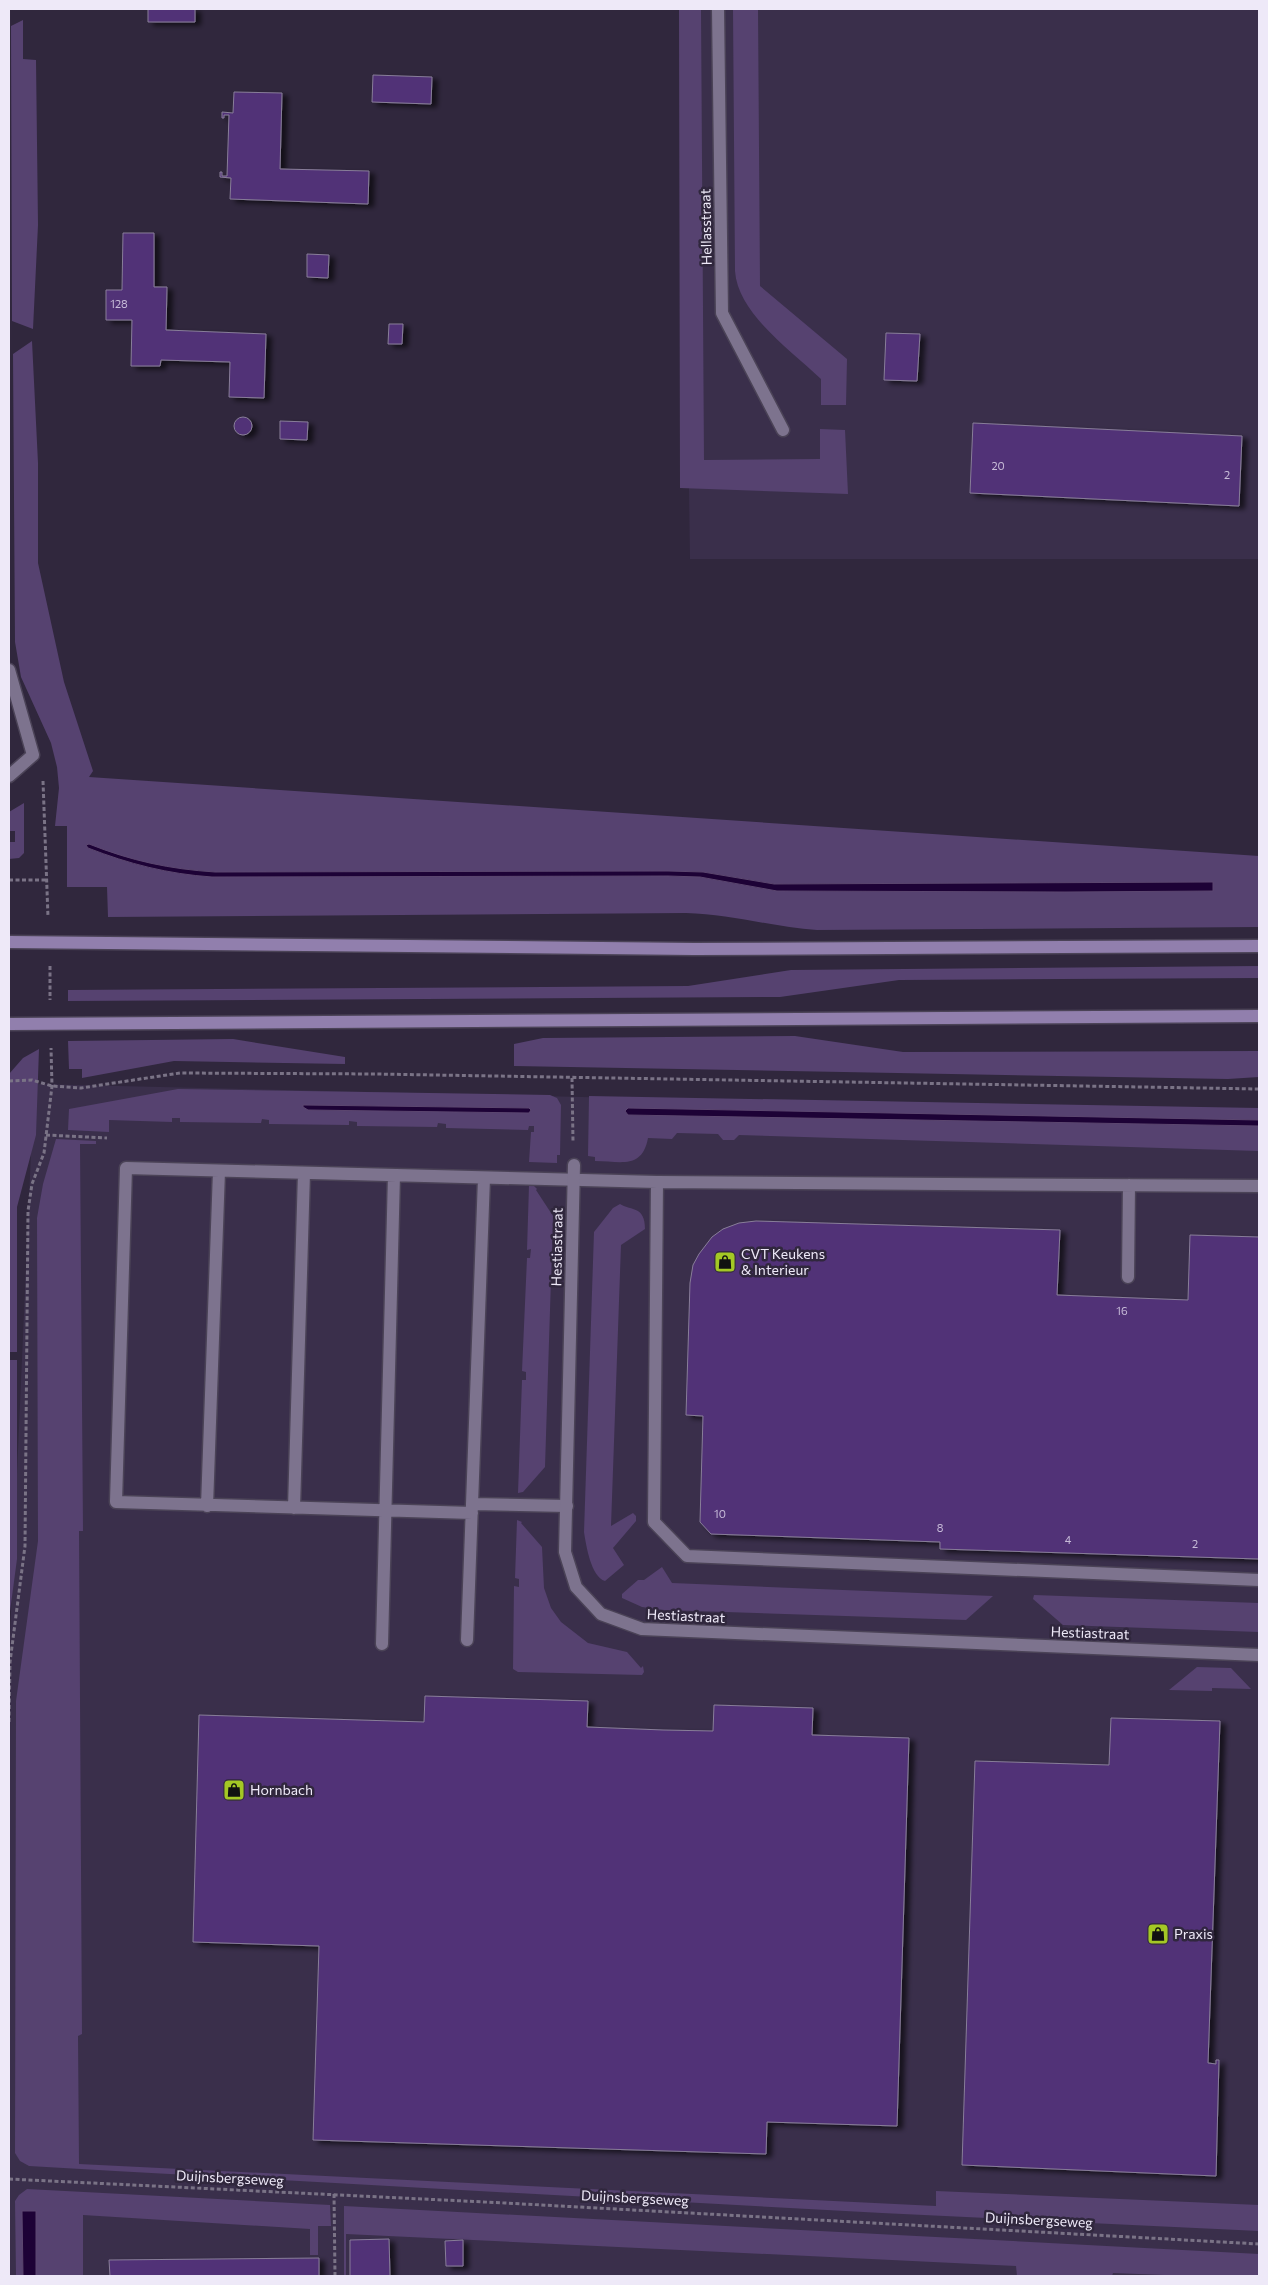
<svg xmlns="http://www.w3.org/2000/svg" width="1268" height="2285" viewBox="0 0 1268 2285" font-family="Commissioner,sans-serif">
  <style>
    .built { fill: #3a2f4b }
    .green { fill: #564270; fill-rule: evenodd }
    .water { fill: #1d0236; stroke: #5c4770 }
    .building { fill: #513077; stroke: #887e99; filter: url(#shadow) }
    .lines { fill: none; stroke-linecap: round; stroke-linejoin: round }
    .service-casing { stroke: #4b4357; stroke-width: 15 }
    .minor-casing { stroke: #4b4357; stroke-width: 15 }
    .secondary-casing { stroke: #4b4357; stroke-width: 15 }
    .path { stroke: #7a7386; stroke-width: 3; stroke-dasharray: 4 2.5; stroke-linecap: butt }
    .service { stroke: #7d738e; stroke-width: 12 }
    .minor { stroke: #7d738e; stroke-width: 12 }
    .secondary { stroke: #917fad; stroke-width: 12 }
    .labels { text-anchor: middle; stroke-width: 5; stroke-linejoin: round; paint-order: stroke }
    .number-label { font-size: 11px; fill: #c7bbd8 }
    .street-label { font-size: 14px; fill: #eee9f8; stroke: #30273d }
    .poi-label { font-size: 14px; fill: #eee9f8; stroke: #30273d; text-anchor: start }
  </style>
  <defs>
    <filter id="shadow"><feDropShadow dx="5.5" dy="3" stdDeviation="2.5" flood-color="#0009"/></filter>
  </defs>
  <rect width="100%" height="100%" fill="#30273d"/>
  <path class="built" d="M682 9H1259V559H690Z
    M34 1084 1259 1113V2276H9V1656Z"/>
  <path class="green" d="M679 9H701L704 460 820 459V429L845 430 848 494 680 488Z
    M733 9H758L760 286 847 359 846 405H821V379C791 350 738 314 735 271Z
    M23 20V59L36 60 38 225 33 329 12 321 11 26Z
    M32 341 38 463V563L64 682 93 771 89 777 1259 856V927L817 930C773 927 730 914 686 913L108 917 107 887H67V826H55L59 788 57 767 51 743 21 677 15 642 13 354ZM88 848 163 867 215 872 668 871 703 872 774 884 1213 882V890L1066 892 777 891 700 877 668 876 212 877C169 874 128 864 88 848Z
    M24 803V853L19 858 9 859V842H15V831H9V812Z
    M1259 966V978L899 980 780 997 68 1001V990L688 986 791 970Z
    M795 1036 903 1052 1259 1051V1077L1228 1079 514 1066V1044L543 1038Z
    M233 1039 345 1057V1064L174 1061 82 1078V1069H69L68 1041Z
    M39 1049 36 1135 17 1207V1352H9V1074L23 1058Z
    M178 1089 550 1095 557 1098 561 1105 560 1155H557V1163L529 1162 531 1132H534V1126H529L528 1130 446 1128V1124L438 1123 437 1127 357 1126V1122L349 1121V1125L269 1124V1120L262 1119 261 1123 180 1122V1118H172V1122L109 1120V1132L68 1130 69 1109ZM303 1105 529 1108 530 1112 309 1110Z
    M589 1096 1259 1108V1120L628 1115 1259 1126V1151L739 1135 734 1140H723L718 1134 677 1133 672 1139 648 1138C642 1170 620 1161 595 1161V1157L588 1156Z
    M56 1139 96 1141V1144H80L83 1531H79L82 2034 78 2036 79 2164 936 2206V2191L1259 2205V2231L882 2213 115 2171 29 2166 20 2161 15 2153 16 1701 38 1541 37 1218 43 1184Z
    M529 1185H533L537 1189 536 1190 553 1216 545 1467 523 1492 518 1493 522 1380H526V1372L522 1371 527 1258H530L531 1249 527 1250Z
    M620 1204C632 1211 645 1206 645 1229L621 1245 611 1526 633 1513 636 1516V1521L613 1548 624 1565 605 1581C591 1577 586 1545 584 1532L594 1232 613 1208Z
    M9 1360H17V1559L9 1619Z
    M517 1520 522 1522 521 1523 542 1547 544 1588 551 1608 561 1622 588 1643 627 1652 641 1668 643 1666 644 1672 642 1675 518 1672 513 1669 514 1586 519 1587V1579L515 1578Z
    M662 1567 672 1583 993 1596 966 1620 664 1610 642 1607 622 1598V1594L638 1580H644Z
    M1034 1595 1259 1603V1632L1063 1625 1033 1599Z
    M1197 1667 1231 1668 1251 1689 1212 1688V1691L1169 1690Z
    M27 2189 330 2205 331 2226H318V2255H310V2229L83 2215V2276H36V2211H22L23 2276H16L15 2201 19 2195Z
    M344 2206 1259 2254V2276H1189L1113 2273 1112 2276H1017L1016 2266 346 2234V2276H344Z"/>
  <path class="water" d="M89 844C132 861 169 869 215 872L668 871 703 872 774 884 1213 882V891L1066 892 777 891 700 877 668 876 212 877C168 874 129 864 88 848L86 845Z
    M303 1105 529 1108 531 1110 529 1113 308 1110 303 1107Z
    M628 1108 1259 1120V1126L628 1115 625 1111Z
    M22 2211H36V2276H23Z"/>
  <path class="building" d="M148 9H195V22H148Z
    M373 75 432 77 431 104 372 102Z
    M234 92 282 93 280 169 369 171 368 204 230 199 231 178 220 177V172H222V176H227L229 115H224V118H222V112L233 113Z
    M123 233H154V287H167L166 330 266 334 264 398 229 397 230 362 161 360 160 366H131L132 320H106V290H122Z
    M307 254 329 255 328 278 307 277Z
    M389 324H403L402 344H388Z
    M886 333 920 334 917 381 884 380Z
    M234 426a9 9 0 1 1 18 0a9 9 0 1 1-18 0Z
    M280 421 308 422 307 440 280 439Z
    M973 423 1242 436 1239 506 970 493Z
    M756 1221 1060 1230 1057 1295 1188 1300 1190 1235 1259 1237V1559L940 1549V1542L711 1534 700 1522 703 1416 686 1415 690 1283 693 1265 699 1254 712 1237 723 1229 739 1223Z
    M425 1696 588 1701 587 1727 663 1730 713 1731 714 1705 813 1708 812 1735 909 1738 897 2126 767 2122 766 2154 313 2140 319 1946 193 1942 199 1715 424 1722Z
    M1111 1718 1220 1721 1208 2063 1216 2064V2060H1219L1216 2176 962 2165 975 1761 1109 1765Z
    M389 2239 390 2276H350V2240Z
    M463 2240V2266H446L445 2241Z
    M319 2258V2276H110L109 2260Z"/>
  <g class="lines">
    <g class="service-casing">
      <path id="service" d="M718 9 722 313 783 430
        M657 1182 654 1522 687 1556 1259 1580
        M1128 1277 1129 1185
        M472 1504 567 1506
        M207 1506 219 1171
        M294 1508 304 1173
        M472 1513 116 1502 126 1168 657 1182 1259 1186
        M467 1640 484 1178
        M382 1644 394 1175"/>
    </g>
    <g class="minor-casing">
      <path id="minor" d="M9 670 33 755 9 776
        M574 1165 565 1552 576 1587 601 1614 642 1629 1259 1655"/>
    </g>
    <g class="secondary-casing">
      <path id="secondary" d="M9 942 694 949 1259 946
        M9 1024 1259 1016"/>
    </g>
    <path class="path" d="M43 781 48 917
      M9 880H46
      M50 966V1000
      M572 1078 573 1142
      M9 1081 32 1080 52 1086 81 1088 180 1073 376 1074 1259 1089
      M46 1135 107 1138
      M9 1722 10 1662 25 1546 28 1211 32 1184 44 1153 52 1086 51 1048
      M9 2179 505 2203 1259 2244
      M334 2194 335 2276"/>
    <use href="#service" class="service"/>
    <use href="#minor" class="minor"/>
    <use href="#secondary" class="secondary"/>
  </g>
  <defs>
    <g id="shop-square" transform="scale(1.125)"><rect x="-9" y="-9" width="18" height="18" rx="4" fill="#a4c825" stroke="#30273d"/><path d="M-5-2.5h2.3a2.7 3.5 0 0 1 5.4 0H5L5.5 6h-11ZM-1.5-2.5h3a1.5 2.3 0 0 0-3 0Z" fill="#111"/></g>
  </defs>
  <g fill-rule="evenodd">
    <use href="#shop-square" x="725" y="1262"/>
    <use href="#shop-square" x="234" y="1790"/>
    <use href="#shop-square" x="1158" y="1934"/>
  </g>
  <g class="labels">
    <g class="number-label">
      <text x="119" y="308">128</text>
      <text x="998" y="470">20</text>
      <text x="1227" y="479">2</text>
      <text x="1122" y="1315">16</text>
      <text x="720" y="1518">10</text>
      <text x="940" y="1532">8</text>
      <text x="1068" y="1544">4</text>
      <text x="1195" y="1548">2</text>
    </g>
    <g class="street-label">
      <text transform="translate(706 227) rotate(-91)" y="5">Hellasstraat</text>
      <text transform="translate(557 1247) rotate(-89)" y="5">Hestiastraat</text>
      <text transform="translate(686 1616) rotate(3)" y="5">Hestiastraat</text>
      <text transform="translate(1090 1633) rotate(2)" y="5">Hestiastraat</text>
      <text transform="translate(230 2178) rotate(3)" y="5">Duijnsbergseweg</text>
      <text transform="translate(635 2198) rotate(3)" y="5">Duijnsbergseweg</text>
      <text transform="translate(1039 2220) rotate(3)" y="5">Duijnsbergseweg</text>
    </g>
    <g class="poi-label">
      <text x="741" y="1259">CVT Keukens<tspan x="741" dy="16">&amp; Interieur</tspan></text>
      <text x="250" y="1795">Hornbach</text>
      <text x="1174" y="1939">Praxis</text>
    </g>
  </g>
  <rect width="1268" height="2285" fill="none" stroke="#eee9f8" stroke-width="20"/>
</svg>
